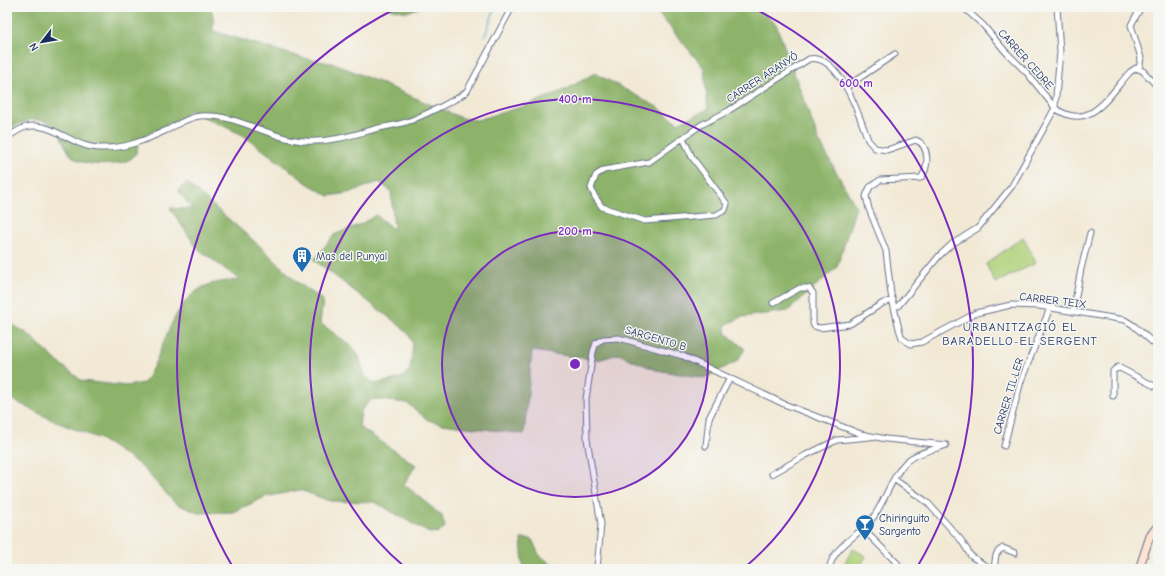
<svg xmlns="http://www.w3.org/2000/svg" width="1165" height="576" viewBox="0 0 1165 576" font-family="'Comic Neue',sans-serif">
  <style>
    .green { fill: #b0d179; stroke: #66806c }
    .forest { fill: #8cb369; stroke: #547164 }
    .lines { fill: none; stroke-linecap: round; stroke-linejoin: round }
    .stream { stroke: #47aac7; stroke-width: 1.5 }
    .street-casing { stroke: #667088; stroke-width: 7 }
    .secondary-casing { stroke: #667088; stroke-width: 9 }
    .street { stroke: #fff; stroke-width: 5 }
    .secondary { stroke: #fde4d1; stroke-width: 7 }
    .ring { fill: none; stroke: #7b2cbf; stroke-width: 2 }
    .labels { text-anchor: middle; stroke-width: 3; stroke-linejoin: round; paint-order: stroke }
    .street-label { font-size: 11px; fill: #1b2f5e; stroke: #f6f6f2 }
    .poi-label { font-size: 11px; fill: #1b2f5e; stroke: #f6f6f2; text-anchor: start }
    .neighbourhood-label { font-size: 12px; letter-spacing: 1px; fill: #1b2f5e; stroke: #f6f6f2 }
    .centre { fill: #7b2cbf; stroke: #f6f6f2; stroke-width: 2 }
    .ring-label { font-size: 12px; text-anchor: middle; font-weight: bold; fill: #7b2cbf; stroke: #f6f6f2; stroke-width: 3; stroke-linejoin: round; paint-order: stroke }
  </style>
  <rect width="100%" height="100%" fill="#f6f6f2"/>
  <filter id="ink" filterUnits="userSpaceOnUse"><feTurbulence type="fractalNoise" baseFrequency=".025" numOctaves="2"/><feDisplacementMap in="SourceGraphic" scale="8" xChannelSelector="R" yChannelSelector="G"/><feConvolveMatrix kernelMatrix="1 2 1 2 8 2 1 2 1" color-interpolation-filters="sRGB"/></filter>
  <filter id="wash" filterUnits="userSpaceOnUse"><feTurbulence type="fractalNoise" baseFrequency=".012" numOctaves="4" result="noise"/><feDisplacementMap in="SourceGraphic" scale="16" xChannelSelector="R" yChannelSelector="G"/><feGaussianBlur stdDeviation="0.9" result="paint"/><feColorMatrix in="noise" values="0 0 0 0 0 0 0 0 0 0 0 0 0 0 0 0 0 1.4 0 .05"/><feComposite in="paint" operator="in"/></filter>
  <g filter="url(#wash)">
    <rect width="100%" height="100%" fill="#f2e9d5"/>
    <path class="green" d="M1023 237 1036 263 995 283 986 264Z
      M853 549 866 556 859 569H841Z"/>
    <path class="forest" d="M7 7H211L213 17V31L303 58 336 64 462 118 477 120 528 105 565 90 595 73 659 108 678 123 708 109 704 68 653 7H755L776 24 819 141 856 207 837 267 788 311 742 317 725 325 727 334 745 349 737 361 705 378 656 370 618 354 598 360 532 351 524 434 442 424 428 420 407 403 372 399 361 411 359 427 416 465 404 484 442 516 445 527 440 532 429 533 375 502 330 501 300 490 265 497 233 512 198 513 175 503 140 465 100 439 54 421 7 397V321L28 334 58 362 82 381 126 386 144 383C164 354 168 311 198 290 209 282 227 281 240 280L197 248 170 208 192 209 178 190 187 183 262 248 297 282 323 300 320 323 353 347 359 356 365 376 375 384 402 378 410 369 413 344 409 335 399 325 314 260 334 235 361 224 376 215 394 230 391 191 379 182 348 193 329 196 307 183 243 135 189 110 183 118 139 138C138 142 138 149 136 153 130 168 85 167 74 158 62 148 62 127 47 122 30 116 22 123 7 130Z
      M382 7H421L407 12Z
      M521 539H532L539 555 550 563 551 569H527L523 565Z"/>
    <g class="lines">
      <path class="stream" d="M485 36 495 7"/>
    </g>
  </g>
  <g filter="url(#ink)">
    <g class="lines">
      <g class="street-casing">
        <path id="street" d="M963 7 983 25 1005 51 1027 73 1056 109C1091 132 1109 95 1130 72L1136 68 1143 71 1158 87
          M1139 69 1141 58 1131 25 1141 7
          M846 87 895 54
          M1055 107 1060 52 1057 7
          M7 137C13 134 19 129 26 127 51 120 73 148 100 148 125 149 146 140 169 129 178 124 189 117 200 116 236 113 269 139 305 141 330 143 356 134 379 128 390 126 402 124 412 120 424 115 459 99 467 91L512 7
          M683 138 692 157 727 204 725 210 716 215 645 221 602 207 595 197 591 188 596 175 604 170 649 162 701 125 728 111 809 59C840 53 860 118 868 140L875 148 887 150 916 140C930 146 929 167 921 178L880 180 870 187 866 196 869 209 886 251 891 294 899 329 902 338 906 341 911 344 922 342 976 313 1011 305 1039 306 1125 320 1133 325 1158 347
          M773 303 800 288H809L813 293V323L814 326 820 328 850 324 883 303 893 300
          M895 307 898 306 939 256 952 244 978 228 1012 186 1055 108
          M1073 312 1081 269 1090 233
          M1113 396V371L1118 367 1158 388
          M706 446 709 418 730 378
          M1004 446 1021 381 1050 308
          M772 474 806 455 837 440 870 437
          M895 480 927 502 961 540 971 556 990 569
          M863 529 898 564 895 569
          M597 569 601 524 587 439 586 399 593 352 596 343 603 339 619 338 683 356 784 404 861 434 886 439 946 445
          M829 569C834 545 858 537 872 519 885 502 892 475 907 461 916 453 932 450 944 446
          M993 569C998 560 991 555 1003 548L1015 553"/>
      </g>
      <g class="secondary-casing">
        <path id="secondary" d="M1139 569 1150 536 1158 525"/>
      </g>
      <use href="#street" class="street"/>
      <use href="#secondary" class="secondary"/>
    </g>
  </g>
  <circle cx="575" cy="364" r="133" fill="#7b2cbf" fill-opacity=".12"/>
  <g class="ring">
    <circle cx="575" cy="364" r="133"/>
    <path d="M406 568A265 265 0 1 1 744 568"/>
    <path d="M234 569A398 398 0 0 1 397 8M753 8A398 398 0 0 1 916 569"/>
  </g>
  <defs>
    <g id="building-pin" transform="scale(1)"><path d="M0 17L-7.5 6A9.5 9.5 0 1 1 7.5 6Z" fill="#1f6fb2" stroke="#f6f6f2"/><path d="M-4-6H4V6H1V3H-1V6H-4ZM-2.5-4.3h1.7v1.8h-1.7ZM.8-4.3h1.7v1.8H.8ZM-2.5-1h1.7V.8h-1.7ZM.8-1h1.7V.8H.8Z" fill="#fff"/></g>
    <g id="bar-pin" transform="scale(1)"><path d="M0 17L-7.5 6A9.5 9.5 0 1 1 7.5 6Z" fill="#1f6fb2" stroke="#f6f6f2"/><path d="M-6-5H6L.8 .8V4.5H3.5V6h-7V4.5H-.8V.8Z" fill="#fff"/></g>
  </defs>
  <g fill-rule="evenodd">
    <use href="#building-pin" x="302" y="256"/>
    <use href="#bar-pin" x="865" y="524"/>
  </g>
  <g class="labels">
    <g class="street-label">
      <text transform="translate(1026 59) rotate(48)" y="4">CARRER CEDRE</text>
      <text transform="translate(762 77) rotate(-33)" y="4">CARRER ARANYÓ</text>
      <text transform="translate(1053 300) rotate(7)" y="4">CARRER TEIX</text>
      <text transform="translate(656 338) rotate(16)" y="4">SARGENTO B</text>
      <text transform="translate(1008 396) rotate(-73)" y="4">CARRER TIL·LER</text>
    </g>
    <g class="poi-label">
      <text x="316" y="260">Mas del Punyal</text>
      <text x="879" y="522">Chiringuito<tspan x="879" dy="13">Sargento</tspan></text>
    </g>
    <g class="neighbourhood-label">
      <text x="1020" y="331">URBANITZACIÓ EL<tspan x="1020" dy="14">BARADELLO-EL SERGENT</tspan></text>
    </g>
  </g>
  <circle cx="575" cy="364" r="6" class="centre"/>
  <g class="ring-label">
    <text x="856" y="87">600 m</text>
    <text x="575" y="103">400 m</text>
    <text x="575" y="235">200 m</text>
  </g>
  <rect width="1165" height="576" fill="none" stroke="#f6f6f2" stroke-width="24"/>
  <g transform="translate(42 42) rotate(239)" stroke="#f6f6f2" stroke-width="3" paint-order="stroke">
  <path d="M0-3L7 15L0 10L-7 15Z" fill="#1b2f5e"/>
  <text y="-6" font-size="11" font-weight="bold" text-anchor="middle" fill="#1b2f5e">N</text>
  </g>
</svg>
